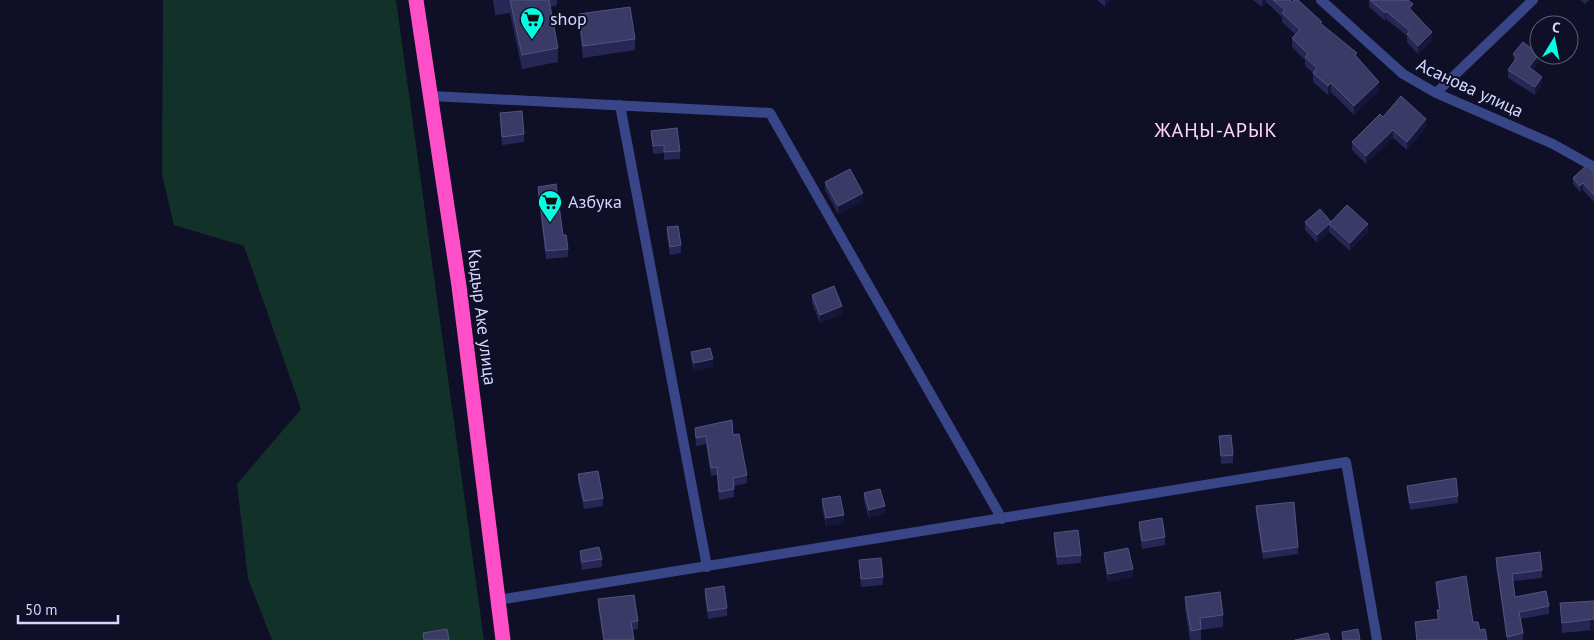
<svg xmlns="http://www.w3.org/2000/svg" width="1594" height="640" viewBox="0 0 1594 640" font-family="'PT Sans',sans-serif">
  <style>
    .green { fill: #113129 }
    .lines { fill: none; stroke-linecap: round; stroke-linejoin: round }
    .street { stroke: #384687; stroke-width: 10 }
    .highway { stroke: #ff4fc8; stroke-width: 15 }
    .wall { fill: #272755 }
    .shaded-wall { fill: #16163b }
    .building { fill: #3a3a67; stroke: #52537f }
    .labels { text-anchor: middle; stroke-width: 4; stroke-linejoin: round; paint-order: stroke }
    .poi-label { font-size: 18px; fill: #d4d8ff; stroke: #0f0f27; text-anchor: start }
    .street-label { font-size: 18px; fill: #d4d8ff; stroke: #0f0f27 }
    .quarter-label { font-size: 20px; letter-spacing: 1px; fill: #ffd6f9; stroke: #0f0f27 }
  </style>
  <rect width="100%" height="100%" fill="#0f0f27"/>
  <path class="green" d="M163 0H396L484 640H272L248 579 237 484 301 409 244 246 174 225 162 175Z"/>
  <g class="lines">
    <path class="street" d="M1321 0 1403 74 1436 93 1553 144 1594 167
      M1436 93 1533 0
      M431 96 770 113 1002 519
      M620 105 707 567
      M498 600 1346 462 1377 640"/>
    <path class="highway" d="M416 0 459 286 503 640"/>
  </g>
  <path class="wall" d="M493 0H557V5L550 7 558 48V62L522 69 510 13 495 15Z
    M1097 0H1111L1105 7Z
    M1253 0H1290L1322 25 1357 57 1379 91 1354 115 1331 92 1328 95 1313 82V73L1305 66V60L1292 47V38L1295 34 1282 22V17L1266 2 1262 7Z
    M1369 0H1401L1413 11 1432 40 1418 54 1407 42V36L1386 19 1385 21 1369 7Z
    M1580 0H1589L1585 4Z
    M579 14 635 39V50L583 58 579 26Z
    M1513 54 1539 62 1533 70 1542 85 1535 95 1508 78V70L1514 62Z
    M500 113 524 134V142L502 145Z
    M1383 117 1426 127 1407 150 1393 138 1366 164 1352 150V142Z
    M651 131 680 151V159L664 160V153L653 154Z
    M1594 173V202L1583 190 1580 192 1573 184V178Z
    M825 182 863 201 838 214 825 190Z
    M538 187 563 235 568 249V257L546 259 538 195Z
    M1305 222H1331L1368 232 1350 251 1329 232V231L1317 243 1305 230Z
    M667 227 681 245V253L670 255 667 235Z
    M812 295 842 314 820 323 812 303Z
    M691 352 713 367 694 371 691 360Z
    M695 428 733 435 747 475V483L734 486V497L719 500 717 475 711 476 706 444 696 446Z
    M1219 436 1233 455V463L1221 464Z
    M578 474 603 498V506L584 509 578 482Z
    M1407 486 1458 496V503L1410 510 1407 493Z
    M864 493 885 514 869 518 864 501Z
    M822 499 844 523 826 526 822 507Z
    M1256 506 1298 547V554L1263 559 1256 514Z
    M1139 522 1165 537V545L1142 549 1139 530Z
    M1054 533 1081 555V563L1057 565 1054 541Z
    M580 551 602 559V567L582 570 580 559Z
    M1104 553 1133 577 1108 582 1104 561Z
    M1496 558 1542 570V578L1513 581 1515 597 1549 606V614L1520 619 1523 633V640H1507L1496 566Z
    M859 560 883 577V585L861 587Z
    M1436 582 1473 622 1487 640H1416L1415 622 1437 619V610H1439L1436 591Z
    M705 589 727 608V616L708 619 705 597Z
    M1185 597 1223 615V627L1201 630V640H1190L1185 609Z
    M598 599 638 621V629L632 630 634 640H603L598 607Z
    M1594 601V630L1562 633 1560 603Z"/>
  <path class="shaded-wall" d="M1105 0H1111L1105 7Z
    M1262 0H1266V2L1262 7Z
    M1413 4V12L1409 8Z
    M1386 11V19L1385 21V13Z
    M1432 32V40L1418 54V46Z
    M1539 54V62L1529 76V67Z
    M1542 77V85L1535 95V87Z
    M1379 82V91L1354 115V106Z
    M1331 83V92L1328 95V86Z
    M1426 119V127L1407 150V142Z
    M1393 130V138L1366 164V156Z
    M1583 183V190L1580 192V186Z
    M863 193V201L838 214V206Z
    M1331 222 1329 224V231L1317 243V235Z
    M1368 224V232L1350 251V243Z
    M842 306V314L820 323V315Z
    M713 359V367L694 371V363Z
    M885 506V514L869 518V510Z
    M844 515V523L826 526V518Z
    M1133 569V577L1108 582V574Z
    M1594 619V630L1590 631V620Z"/>
  <path class="building" d="M510 0H549L558 48 522 55Z
    M1273 0H1290L1292 2 1294 0H1298L1322 22 1320 23 1357 53 1355 55 1379 82 1354 106 1331 83 1328 86 1313 73 1317 68 1305 57 1308 54 1292 38 1300 30 1282 13 1285 10Z
    M1370 0H1401L1402 1 1403 0H1408L1413 4 1409 8 1432 32 1418 46 1407 34 1410 31 1386 11 1385 13Z
    M630 7 635 39 583 46 579 14Z
    M1523 42 1539 54 1529 67 1542 77 1535 87 1508 70 1517 57 1513 54Z
    M1401 96 1426 119 1407 142 1393 130 1366 156 1352 142 1380 114 1383 117Z
    M522 111 524 134 502 137 500 113Z
    M677 128 680 151 664 152V145L653 146 651 131Z
    M1587 165 1594 173V195L1583 183 1580 186 1573 178Z
    M850 169 863 193 838 206 825 182Z
    M556 184 563 235H566L568 249 546 251 538 187Z
    M1347 205 1368 224 1350 243 1329 224Z
    M1320 209 1331 222 1317 235 1305 222Z
    M678 226 681 245 670 247 667 227Z
    M834 286 842 306 820 315 812 295Z
    M710 348 713 359 694 363 691 352Z
    M732 420 733 435 739 434 747 475 733 478 734 489 719 492 717 467 711 468 706 436 696 438 695 428Z
    M1231 435 1233 455 1221 456 1219 436Z
    M598 471 603 498 584 501 578 474Z
    M1456 478 1458 496 1410 503 1407 486Z
    M880 489 885 506 869 510 864 493Z
    M840 496 844 515 826 518 822 499Z
    M1294 502 1298 547 1263 552 1256 506Z
    M1162 518 1165 537 1142 541 1139 522Z
    M1078 530 1081 555 1057 557 1054 533Z
    M599 547 602 559 582 562 580 551Z
    M1128 548 1133 569 1108 574 1104 553Z
    M1540 552 1542 570 1512 574 1515 597 1546 591 1549 606 1519 612 1523 633 1507 637 1496 558Z
    M881 558 883 577 861 579 859 560Z
    M1466 576 1473 622H1478L1480 630 1485 629 1487 640H1417L1415 622 1439 619 1437 610H1440L1436 582Z
    M724 586 727 608 708 611 705 589Z
    M1220 592 1223 615 1200 618 1201 629 1191 631 1185 597Z
    M634 595 638 621 631 622 634 640H604L598 599Z
    M1594 601V619L1562 623 1560 603Z
    M447 629 449 640H424L423 633Z
    M1358 629 1360 640H1343L1342 632Z
    M1328 633 1330 640H1295Z"/>
  <defs>
    <g id="supermarket-pin" transform="scale(1.25)"><path d="M0 17L-7.5 6A9.5 9.5 0 1 1 7.5 6Z" fill="#00ffe3" stroke="#0f0f27"/><path d="M-6-5.5h2.5l.6 2H6L4.5 2H-2.5L-4.4-4H-6ZM-1.5 3.2a1.3 1.3 0 1 0 .1 0ZM3 3.2a1.3 1.3 0 1 0 .1 0Z" fill="#111"/></g>
  </defs>
  <g fill-rule="evenodd">
    <use href="#supermarket-pin" x="532" y="19"/>
    <use href="#supermarket-pin" x="550" y="202"/>
  </g>
  <g class="labels">
    <g class="poi-label">
      <text x="550" y="25">shop</text>
      <text x="568" y="208">Азбука</text>
    </g>
    <g class="street-label">
      <text transform="translate(1470 88) rotate(25)" y="6">Асанова улица</text>
      <text transform="translate(482 317) rotate(83)" y="6">Кыдыр Аке улица</text>
    </g>
    <g class="quarter-label">
      <text x="1216" y="137">ЖАҢЫ-АРЫК</text>
    </g>
  </g>
  <g transform="translate(1554 40) rotate(10)"><circle r="24" fill="#0f0f27" stroke="#5e5f7d"/>
  <path d="M0-4L9 19L0 12L-9 19Z" fill="#00ffe3"/>
  <text y="-8" font-size="14" font-weight="bold" text-anchor="middle" fill="#d4d8ff">С</text>
  </g>
  <path d="M18 615v8h100v-8" fill="none" stroke="#d4d8ff" stroke-width="2.5"/>
  <text x="25" y="615" font-size="15" fill="#d4d8ff" stroke="#0f0f27" stroke-width="4" paint-order="stroke">50 m</text>
</svg>
